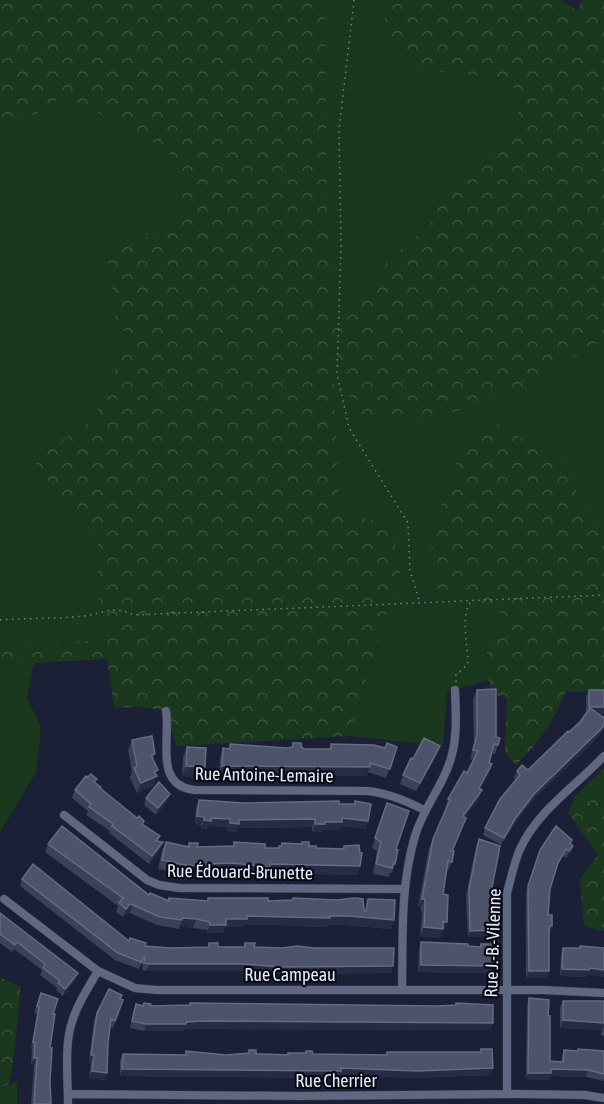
<svg xmlns="http://www.w3.org/2000/svg" width="604" height="1104" viewBox="0 0 604 1104" font-family="'Asap Condensed',sans-serif">
  <style>
    .grass { fill: #1a381d }
    .forest { fill: url(#forest-crowns) }
    .lines { fill: none; stroke-linecap: round; stroke-linejoin: round }
    .street-casing { stroke: #373a4d; stroke-width: 9 }
    .path { stroke: #757a8d; stroke-width: 1.5; stroke-dasharray: 1.5 4.5; stroke-linecap: butt }
    .street { stroke: #606781; stroke-width: 8 }
    .wall { fill: #3b4158 }
    .shaded-wall { fill: #262c43 }
    .building { fill: #4d5369; stroke: #656b80; stroke-width: 1.5 }
    .labels { text-anchor: middle; stroke-width: 4.5; stroke-linejoin: round; paint-order: stroke }
    .street-label { font-size: 18px; fill: #e5eaf9; stroke: #080a14 }
  </style>
  <defs>
    <pattern id="forest-crowns" width="20" height="18" patternUnits="userSpaceOnUse" patternTransform="scale(1.5)"><rect width="20" height="18" fill="#1a381d"/><path d="M2 6a3 3 0 1 1 6 0M12 15a3 3 0 1 1 6 0" fill="none" stroke="#3b553f"/></pattern>
  </defs>
  <rect width="100%" height="100%" fill="#1b2036"/>
  <path class="grass" d="M325 0H382L387 41 431 71 495 77 526 94 498 156 446 190 431 223 385 264 360 418 423 423 516 391 604 340V523L590 518 559 458 484 660 489 680 447 692 443 746 349 736 404 558 381 523 339 509 327 212Z
    M62 96 91 109 169 151 186 217 147 237 105 241 116 320 130 338 94 419 33 459 60 500 98 543V596L106 641 0 646V117L34 115Z
    M34 663 27 698 41 728 36 772 0 833V665Z
    M604 768V793L568 813 574 797Z
    M17 1081V1104H0V1089Z"/>
  <path class="forest" d="M0 0H325L327 212 332 324 385 264 431 223 445 190 498 156 526 95 495 77 431 71 387 41 382 0H560L577 10 583 0H604V340L516 391 423 423 360 419 344 384 332 330 339 509 381 523 404 558 349 736 176 746 166 711 144 707 114 708 107 659 0 665V646L106 640 98 596V543L60 500 33 459 94 419 129 338 116 320 105 241 147 237 186 217 169 151 91 109 62 96 34 115 0 117Z
    M494 424 559 458 590 518 604 523V691L566 692C552 722 540 742 516 765L505 753 507 697 492 695 484 661 501 610 438 590 430 536 456 464Z
    M604 793V931L584 926 580 879 598 855 568 813Z
    M0 977 21 987 13 1062 9 1084 0 1088Z"/>
  <g class="lines">
    <g class="street-casing">
      <path id="street" d="M166 711C171 738 153 786 195 790L367 791C388 793 405 800 424 810
        M64 815 147 880 159 885 179 888 404 889
        M4 899 98 971 135 988 156 990H543L604 993
        M402 990C403 938 400 887 415 836 423 809 439 791 448 767 458 742 456 716 455 690
        M68 1094 298 1096 519 1094 585 1095 604 1098
        M507 1094V893C511 878 514 863 520 849 538 810 576 786 604 756
        M68 1104C68 1082 65 1056 69 1034 73 1011 86 991 98 971"/>
    </g>
    <path class="path" d="M354 0 339 130 341 246 337 374 349 428 408 523 410 570 420 603
      M0 620C28 618 57 619 84 616 106 613 112 605 134 615L604 595
      M456 682V675L468 664C468 646 460 617 471 601"/>
    <use href="#street" class="street"/>
  </g>
  <path class="wall" d="M477 690 496 737 498 745 495 754 492 753 489 763 492 764 489 773 480 789 479 799 465 817 452 851V862L448 870H447L443 894 444 931H442L440 938 420 936 422 915 421 908 418 907 429 848 446 808H445L448 799 467 773 474 760 470 759 474 743 473 699Z
    M589 690 598 714 604 718V728L599 736 532 801 513 826 501 845 483 835 485 828 516 780 514 778 517 771 528 770 580 722 586 712V696Z
    M132 740 155 754 153 759 157 775 153 786 137 793 130 778 132 772 128 750Z
    M293 743 305 749H329L331 744 385 748 397 747 386 778 368 772 366 776H219L220 757 223 748H229L230 744 287 748H291Z
    M440 746 437 755 416 791 400 784 403 775 413 759Z
    M187 747 201 777 182 776 183 757Z
    M88 777 97 779 95 782 100 789 137 818 144 821 143 825 160 836 158 841 163 842 160 850 149 864 109 833 110 831 86 815 88 811 72 798 75 790Z
    M146 798 167 801 156 815 144 805Z
    M199 800 244 803 354 804 355 801 368 821 365 829 340 826 339 830H323V832H312V827L237 828 236 832 227 831 228 827 209 826 208 829 201 828V825L195 824 196 808Z
    M387 803 396 849 395 864 392 873H390L389 877 373 874 377 851 372 848Z
    M479 839 492 887 490 930 488 937H468L466 896 476 846Z
    M166 842 187 847 189 843 197 847 233 846 234 842 265 848H278L280 846 282 843 301 844 302 842 316 848 343 849 344 846 360 866 357 875 268 873 267 876 229 872 205 873 204 875 182 874 158 869 162 850Z
    M48 844 149 895 168 901 169 898 207 901 208 898 268 901 292 900 293 898 365 911 368 899 394 920 391 929 345 925H328L327 927 245 924 244 927H225L223 933H207V930L193 928 180 926 179 929 157 925 130 913H127L123 917 116 912 118 906 45 852Z
    M573 846 571 852 566 858 563 856 556 868 550 889 548 915 552 926 549 933V971L546 978H526V893L538 857Z
    M22 879 129 941 145 946 171 948 208 947 209 943 218 947H244L245 943 254 947 391 973 277 974 242 971H146L142 970 143 964H141L139 969 115 960 20 886Z
    M0 913 75 980 63 996 56 990 57 988 40 975 42 970 14 949 12 952 0 943Z
    M421 942 480 947 481 944 493 966 490 973 418 972 419 949Z
    M563 948 587 975V977L560 976 561 954Z
    M41 993 53 1014 50 1048 51 1104H31L34 1065H31L32 1049H31L37 1014 34 1013Z
    M529 998 548 1016 550 1061 561 1062 564 1050 577 1051 578 1049 604 1051V1081L586 1077 550 1076 549 1080 526 1079 527 1005Z
    M121 999 123 1000 113 1028 110 1027 108 1043 107 1073 105 1080 89 1078 91 1062H89L94 1020 97 1013Z
    M563 1001H604V1036L601 1035 602 1030 560 1028V1008Z
    M190 1003 437 1006 455 1005 456 1003 493 1023 490 1030 202 1029H184L183 1031H144L130 1028 133 1011 136 1004 150 1006 190 1005Z
    M481 1049 493 1068 490 1075 414 1078 340 1075 339 1078 120 1076V1061L123 1054 185 1055 186 1051 226 1055 248 1054 249 1050 256 1054H262L287 1055 305 1053 306 1051 313 1054 386 1055 387 1052H480Z"/>
  <path class="shaded-wall" d="M589 707H604V714H586Z
    M604 725V728L599 736 532 801 513 826 501 845 504 838 515 819 534 794Z
    M440 746 437 755 416 791 420 783Z
    M492 764 489 773 476 797 479 788Z
    M186 766 205 767 201 777 182 776Z
    M222 766 370 767 366 776H219Z
    M158 770 153 786 137 793 141 783 154 772Z
    M482 790 479 799 460 825 463 816Z
    M170 794 167 801 156 815 158 808Z
    M197 816 204 817 201 825 195 824Z
    M211 818 230 819 228 827 209 826 208 829 201 828 204 820Z
    M342 818 368 821 365 829 340 826 339 830H323V832H312L315 824Z
    M315 819 312 827 237 828 236 832 227 831 230 823 239 820Z
    M163 842 160 850 149 864 152 856Z
    M573 846 571 852 566 858 569 851Z
    M232 863 270 864 360 866 357 875 268 873 267 876 229 872 205 873 204 875 182 874 185 865Z
    M422 899H425L421 908 418 907Z
    M130 904 133 905 130 913H127L123 917 126 909Z
    M247 916H348L394 920 391 929 345 925H328L327 927 245 924 244 927H225L223 933H207L210 925 226 919Z
    M182 918 196 919 193 928 180 926Z
    M443 922H447L444 931H442L440 938 420 936 424 927Z
    M490 930 488 937H468L470 931Z
    M149 964H245L393 966 391 973 277 974 242 971H146Z
    M421 965 493 966 490 973 418 972Z
    M590 968 604 970V977L587 975V977L560 976 562 969Z
    M529 971H549L546 978H526Z
    M78 973 75 980 63 996 65 989Z
    M563 1020 604 1023V1026L602 1030 560 1028Z
    M186 1022 493 1023 490 1030 184 1029 183 1031H144L146 1024Z
    M91 1055H94L91 1062H89Z
    M34 1058H37L34 1065H31Z
    M341 1068H493L490 1075 414 1078 340 1075 339 1078 120 1076 122 1069Z
    M551 1069 588 1070 586 1077 550 1076 549 1080 526 1079 528 1073Z
    M92 1071 107 1073 105 1080 89 1078Z"/>
  <path class="building" d="M496 689V737L500 738 498 745 494 744 489 763 492 764 479 788 482 790 463 816 466 818 452 851H454L452 862 448 861 443 894 448 895 447 922H443V929L424 927 425 906V899H422L433 839 450 800 448 799 464 771 467 773 478 751 473 750 477 735V690Z
    M589 690H604V707H589Z
    M590 708 604 718V725L601 729 534 794 515 819 504 838 485 828 500 799 520 775 517 771 522 765 528 770 568 731 569 732 580 722Z
    M152 736 155 754 151 755 158 770 154 772 157 776 141 783 134 768 137 766 132 740Z
    M424 738 440 746 420 783 403 775 411 758 413 759Z
    M293 743H301L302 748 305 749H331V744L374 745 385 748 387 743 397 747 390 769 370 763V767L222 766 223 748 230 749V744L287 748 293 747Z
    M187 747 206 748 205 767 186 766Z
    M91 774 97 779 94 782 101 787 100 788 137 818 139 816 144 821 142 824 160 836 156 841 163 842 152 856 112 826 113 824 89 807 91 804 75 790 86 776 88 777Z
    M159 782 170 794 158 808 146 798Z
    M199 800 244 803 339 801V804H355V801L371 804 368 821 342 818V822H325V824H315V819L239 820V824L230 823V819L211 818V821L204 820V817L197 816Z
    M387 803 409 811 396 849 398 850 395 864H393L392 868 376 864 381 842 375 838Z
    M62 826 149 895 150 893 169 901V898L208 901V898H268V901L292 900 293 898 337 900 355 898 363 899 364 911H366L368 899 395 900 394 920 348 916H330V918L247 916V919H226V925H210V922L196 919 182 918V920L160 917 133 905 130 904 126 909 119 903 123 898 48 844Z
    M556 826 572 840 570 843 573 846 569 851 566 849 558 863 550 889 548 915H552V926H549V971H529L528 886 540 850Z
    M479 839 500 846 492 887 490 930 470 931 469 889Z
    M166 842 189 847V843H198L197 847 234 846V842L265 844V848H279V846H282V843L302 844V842H309V846H316V848L344 849V846L359 845 360 853H362L360 866 270 864V867L232 863 207 864V866L185 865 162 860Z
    M33 864 129 941 130 938 146 943 145 946 171 948 209 947V943H218V947H245V943H255L254 947 282 948 298 946 314 948H394L393 966 279 967 245 964H149L144 963 145 957H144L141 962 118 953 22 879Z
    M0 913 78 973 65 989 58 983 60 981 43 968 45 964 17 942 15 945 0 934Z
    M421 942 468 944V946L481 947V944H493V966L421 965Z
    M580 946 604 948V970L590 968 589 970 562 969 563 948H580Z
    M109 989 122 995 120 999 123 1000 115 1021 111 1019 108 1043 107 1073 92 1071 94 1055H91L97 1013Z
    M41 993 58 999 53 1014H55L50 1048H52L50 1081 51 1104H34L37 1058H34L35 1043 33 1042 39 1007 37 1006Z
    M529 998 549 1000 548 1016H550V1061L563 1062 564 1050 578 1051V1049L604 1051V1074L588 1070 551 1069V1073H528Z
    M563 1001H604V1023L563 1020Z
    M144 1003 151 1004 150 1006 190 1005V1003L437 1006 456 1005V1003L493 1005V1023L205 1021 186 1022V1024H146L132 1021 136 1004 143 1006Z
    M481 1049H492L493 1068 417 1071 341 1068V1071L122 1069 123 1054 186 1055V1051L226 1055 249 1053V1050H256V1054H262L288 1055V1053H306V1051H312L313 1054 387 1055V1052H481Z"/>
  <g class="labels">
    <g class="street-label">
      <text transform="translate(264 775) rotate(1)" y="6">Rue Antoine-Lemaire</text>
      <text transform="translate(240 872) rotate(1)" y="6">Rue Édouard-Brunette</text>
      <text transform="translate(493 943) rotate(-88)" y="6">Rue J.-B.-Vilenne</text>
      <text x="290" y="981">Rue Campeau</text>
      <text x="336" y="1087">Rue Cherrier</text>
    </g>
  </g>
</svg>
